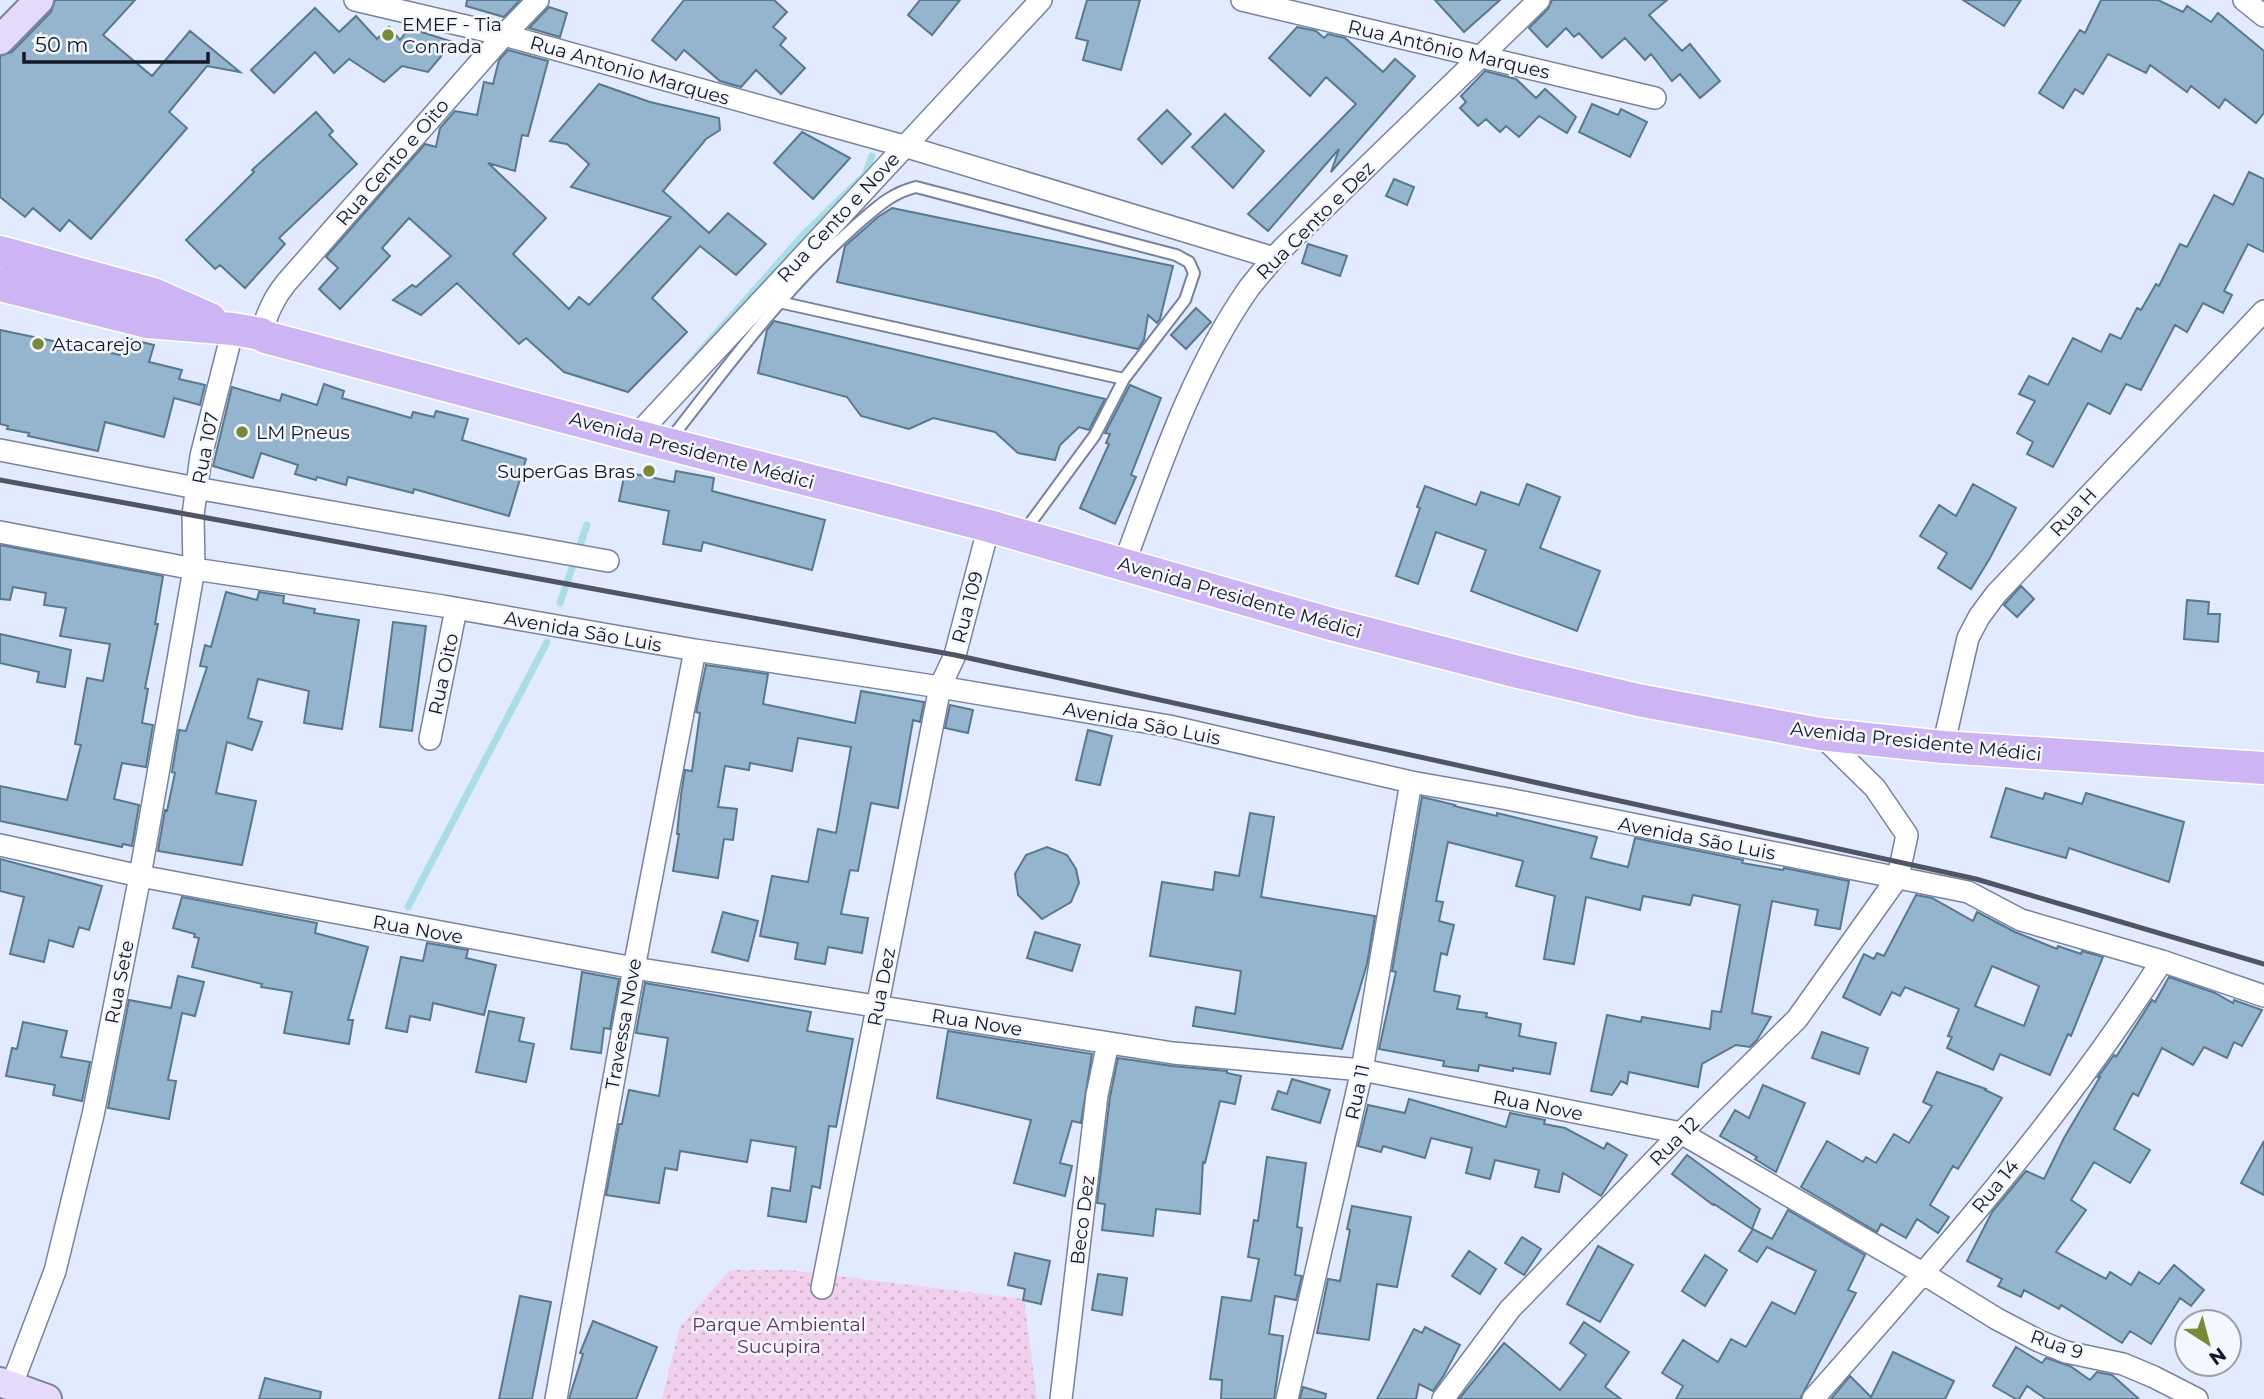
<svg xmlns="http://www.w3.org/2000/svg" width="2264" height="1399" viewBox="0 0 2264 1399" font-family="Montserrat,sans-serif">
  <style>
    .park { fill: url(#park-dots) }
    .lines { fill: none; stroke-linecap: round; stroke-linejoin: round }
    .stream { stroke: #abdde6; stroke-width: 7 }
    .building { fill: #94b5cd; stroke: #58788e; stroke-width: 2; fill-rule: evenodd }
    .lane-casing { stroke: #7782a1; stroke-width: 14 }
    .street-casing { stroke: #7782a1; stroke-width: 24 }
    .secondary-casing { stroke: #7782a1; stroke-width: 32 }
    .primary-casing { stroke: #fff; stroke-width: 35 }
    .lane { stroke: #fff; stroke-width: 10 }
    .street { stroke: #fff; stroke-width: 21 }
    .secondary { stroke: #e6dafa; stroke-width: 28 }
    .primary { stroke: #cdb5f4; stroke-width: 32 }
    .rail { stroke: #505564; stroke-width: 5 }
    .poi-dot { fill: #788938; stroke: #f5f7ff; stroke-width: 2.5 }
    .labels { text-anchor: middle; stroke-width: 5; stroke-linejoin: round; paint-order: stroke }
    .poi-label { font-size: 19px; fill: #141824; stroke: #f5f7ff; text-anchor: start }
    .street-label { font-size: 19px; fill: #141824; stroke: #f5f7ff }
    .park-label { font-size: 19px; fill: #5e355c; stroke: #f5f7ff }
  </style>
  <defs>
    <pattern id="park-dots" width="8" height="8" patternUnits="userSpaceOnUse" patternTransform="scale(1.75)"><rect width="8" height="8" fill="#f0d0ed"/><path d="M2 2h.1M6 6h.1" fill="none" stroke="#cdb2cb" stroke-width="1.8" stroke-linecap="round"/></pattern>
  </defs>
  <rect width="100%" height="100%" fill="#e2eaff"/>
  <path class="park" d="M730 1270H789L1024 1299 1037 1399H662L680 1327Z"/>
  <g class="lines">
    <path class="stream" d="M684 370 803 235 865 175 872 156
      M560 603 587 525
      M408 907 547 642"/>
  </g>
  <path class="building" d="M55 0H135L103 35 152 76 190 31 240 72 207 66 169 112 187 128 91 239 69 220 60 231 33 208 25 217 0 197V56L12 52 51 12Z
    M467 0H520L504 17 466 6Z
    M684 0H774L787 12 773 27 786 38 780 45 805 68 781 94 756 70 741 87 720 81 684 50 676 60 652 40Z
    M920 0H960L932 35 908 15Z
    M1087 0H1140L1121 70 1083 60 1088 41 1076 38Z
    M1435 0H1500L1464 32Z
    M1552 0H1667L1649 15 1682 51 1690 44 1720 81 1700 98 1680 74 1672 81 1651 54 1645 60 1625 38 1602 58 1579 33 1574 37 1566 28 1547 47 1529 28 1548 9Z
    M1963 0H2021L2004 26Z
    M2101 0H2158L2183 12 2187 6 2211 22 2218 13 2264 51V113L2256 123 2225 99 2219 108 2191 86 2187 92 2150 65 2146 73 2108 54 2083 94 2075 89 2063 108 2039 93 2080 30 2085 33Z
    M549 7 567 13 560 37 529 28Z
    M315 8 339 32 356 16 377 39 389 27 400 40 409 28 453 42 428 72 402 66 384 82 349 59 334 73 315 52 274 93 251 70Z
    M1297 27 1316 31 1324 38 1328 34 1345 38 1383 72 1395 59 1415 76 1331 172 1339 149 1268 231 1248 214 1356 104 1326 77 1310 96 1269 58Z
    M508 50 548 61 528 136 522 135 515 171 488 163 546 218 513 254 569 309 579 297 589 305 671 217 571 187 589 164 567 144 550 141 599 84 650 102 719 118 720 130 706 139 663 191 709 233 728 213 766 244 736 275 700 246 652 298 687 332 628 392 564 372 526 338 519 344 457 283 421 315 393 300 412 285 416 287 451 256 409 218 382 248 390 256 340 309 319 289 338 268 326 257 425 144 436 147 440 128 455 111 477 115 484 82 493 84 499 60Z
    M1485 71 1516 79 1536 98 1545 89 1576 117 1567 133 1539 116 1519 137 1506 126 1500 132 1486 119 1478 126 1460 108 1466 102 1461 96Z
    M1592 104 1618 115 1621 109 1647 122 1630 157 1579 132Z
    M1167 110 1191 134 1162 164 1138 139Z
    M316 112 333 131 329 135 357 164 279 238 285 244 245 288 220 265 215 269 186 240 254 172 252 170Z
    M1225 114 1264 151 1233 188 1192 147Z
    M802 132 850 158 813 199 774 163Z
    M2249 172 2264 179V252L2248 244 2224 291 2232 295 2223 313 2203 303 2187 332 2175 325 2141 390 2126 384 2110 414 2088 403 2053 467 2027 454 2033 442 2017 433 2035 401 2019 394 2029 376 2048 385 2073 338 2101 352 2110 334 2121 339 2137 308 2141 310 2156 284 2159 286 2180 244 2187 247 2214 195 2233 205Z
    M1394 179 1414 187 1407 205 1386 196Z
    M892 208 1173 266 1160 319 1157 323 1148 315 1144 340 1138 349 837 282 845 246 878 217Z
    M1308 244 1347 256 1340 276 1302 263Z
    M1196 308 1211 322 1186 349 1171 335Z
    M774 321 1105 399 1089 430 1079 427 1060 445 1055 460 1018 453 995 432 933 418 909 429 861 416 847 397 758 373 767 330Z
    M0 330 121 355 125 338 154 345 149 362 182 370 179 379 205 385 200 405 174 398 164 437 105 422 98 451 28 436 29 433 7 429 8 426 0 424Z
    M324 384 344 391 342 398 411 418 413 412 434 417 436 411 468 419 462 440 526 459 509 516 414 489 413 493 348 477 346 485 317 477 316 480 295 474 298 465 261 453 253 478 213 466 232 387 280 401 282 394 317 405Z
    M1130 385 1161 398 1131 475 1136 477 1115 524 1080 508 1109 444 1106 443 1110 434 1105 433Z
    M676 471 714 478 712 491 825 520 812 570 703 542 701 551 663 544 669 511 619 501 625 472 674 482Z
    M1527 484 1560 497 1540 548 1600 571 1577 631 1471 591 1486 550 1436 532 1418 584 1396 576 1420 508 1417 507 1425 486 1476 505 1481 492 1519 505Z
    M1973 484 2016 508 1990 558 1971 589 1938 568 1947 553 1920 536 1939 505 1956 516Z
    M0 545 163 576 155 624H158L145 688 148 689 142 723 153 725 146 767 122 763 114 799 139 805 132 846 123 844 122 847 0 821V786L67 800 81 745 75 744 87 678 103 681 110 644 60 636 66 608 44 605 46 593 13 587 10 600 0 599Z
    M2021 586 2034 599 2017 617 2004 605Z
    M226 592 257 600 259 592 284 596 283 603 315 609 314 613 359 620 342 729 304 723 309 691 258 679 248 718 262 722 252 750 227 742 216 793 256 801 242 865 158 851 165 810 167 811 175 773 172 772 179 730 186 731 207 667 200 666 205 645 211 647Z
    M2187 600 2209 602 2208 614H2220L2218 642 2184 639Z
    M393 622 426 626 412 731 380 727Z
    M0 634 71 650 65 687 37 682 39 672 0 663Z
    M706 665 768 674 763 704 855 723 861 691 924 702 920 722 913 720 898 808 871 803 858 871 850 870 841 914 868 918 862 953 828 947 825 964 795 959 798 943 760 936 772 876 808 882 818 829 836 833 851 747 798 738 792 771 750 763 749 770 725 766 718 807 737 809 733 840 724 839 718 878 673 871 679 834H677L681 795 685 770 692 771 700 713 696 712Z
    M950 705 973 710 968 733 945 728Z
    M1088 730 1112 736 1100 785 1076 780Z
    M2006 788 2043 799 2045 793 2082 804 2086 793 2184 822 2169 882 2069 848 2066 858 1991 837Z
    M1422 797 1455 805 1454 806 1497 816V813L1597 837 1591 858 1628 867 1635 838 1743 860 1742 863 1783 870 1784 868 1849 881 1840 929 1815 925 1818 910 1772 901 1752 1013 1771 1017 1757 1040 1750 1047 1736 1045 1702 1064 1698 1087 1629 1072 1627 1084 1621 1081 1612 1095 1591 1091 1607 1015 1641 1022 1642 1017 1710 1029 1712 1011 1721 1012 1740 905 1693 895 1690 905 1643 896 1640 910 1586 897 1574 964 1544 959 1555 896 1516 886 1523 861 1448 842 1436 901 1443 902 1439 921 1454 925 1447 955 1441 953 1434 991 1460 996 1457 1009 1487 1013 1486 1017 1521 1024 1519 1036 1556 1043 1550 1074 1513 1068V1071L1479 1065 1478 1071 1443 1066 1444 1061 1379 1049 1396 972 1392 971Z
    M1250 813 1274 817 1261 897 1375 916 1367 964 1342 1049 1193 1026 1196 1007 1235 1014 1241 971 1150 956 1162 882 1213 890 1215 872 1239 876Z
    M1047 847 1067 855 1076 869 1079 883 1071 902 1042 919 1018 895 1015 874 1026 855Z
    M0 859 102 886 89 930 79 927 73 947 49 940 44 962 10 954 24 897 0 891Z
    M1916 895 1932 898 1973 921 1977 912 2015 932 2057 949 2058 946 2081 954 2082 951 2103 957 2071 1036 2068 1034 2050 1075 2000 1054 1993 1070 1947 1048 1952 1037 1948 1036 1959 1009 1905 987 1900 996 1892 992 1880 1015 1843 997 1864 954 1874 959 1877 953 1884 956ZM1992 966 2039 986 2024 1026 1975 1006Z
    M182 897 317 923 315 933 368 947 348 1020H353L349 1044 284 1033 292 992 261 987 262 984 192 967 199 938 194 937 195 934 173 928Z
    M723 912 758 921 748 961 712 952Z
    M1035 932 1080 945 1072 971 1027 958Z
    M427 943 468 950 466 958 496 965 484 1015 433 1003 430 1020 410 1016 407 1032 386 1028 401 957 423 961Z
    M582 972 619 979 610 1029 604 1028 601 1053 571 1049Z
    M178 976 204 982 195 1016 182 1013 168 1080 176 1081 169 1119 108 1108 129 1000 171 1008Z
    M2169 977 2215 993 2233 1003 2234 1000 2262 1010 2242 1046 2234 1042 2227 1058 2204 1047 2193 1065 2162 1048 2138 1096 2133 1093 2114 1129 2150 1150 2130 1183 2094 1162 2071 1200 2086 1210 2056 1252 2106 1279 2110 1272 2131 1285 2139 1272 2159 1284 2174 1265 2204 1290 2191 1306 2180 1298 2151 1344 2130 1331 2122 1343 2061 1305 2059 1309 2024 1290 2021 1297 1998 1286 2002 1279 1967 1261 1992 1212 2026 1171 2044 1179 2064 1138 2100 1077H2098L2114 1055 2116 1057 2152 1000 2155 1002Z
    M645 983 811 1012 807 1031 853 1039 836 1127 829 1126 820 1188 812 1186 806 1222 768 1216 772 1188 790 1191 796 1147 751 1140 747 1162 680 1151 677 1170 665 1168 659 1203 606 1195 619 1124H622L629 1090 659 1096 668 1038 636 1033Z
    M489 1011 524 1018 519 1041 534 1044 526 1082 476 1072Z
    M23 1022 67 1031 61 1057 90 1062 82 1101 53 1095 55 1085 6 1076 12 1048 17 1049Z
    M948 1031 1092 1054 1081 1123 1072 1121 1060 1163 1072 1166 1065 1196 1014 1183 1031 1120 937 1098Z
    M1822 1032 1868 1048 1859 1074 1812 1058Z
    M1118 1058 1172 1066 1227 1071V1073L1241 1076 1235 1104 1220 1101 1205 1163 1203 1162 1200 1214 1156 1209 1153 1236 1102 1230 1105 1204 1097 1203 1110 1097Z
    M1937 1072 1986 1089 1985 1090 2002 1098 1958 1169 1953 1166 1930 1205 1949 1217 1938 1233 1917 1219 1906 1238 1881 1224 1877 1232 1801 1187 1827 1141 1863 1162 1866 1157 1876 1163 1894 1134 1909 1143 1932 1106 1923 1102Z
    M1292 1079 1330 1090 1320 1123 1272 1109 1278 1091 1287 1094Z
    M1763 1085 1805 1103 1776 1172 1755 1159 1757 1157 1720 1136 1735 1110 1749 1118Z
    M1409 1099 1506 1127 1510 1113 1545 1120 1544 1124 1565 1128 1604 1149 1607 1143 1627 1155 1601 1196 1563 1173 1559 1192 1535 1187 1539 1170 1495 1160 1490 1179 1466 1173 1472 1148 1431 1138 1425 1158 1383 1146 1381 1152 1358 1146 1368 1105 1405 1113Z
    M2264 1141V1195L2241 1183Z
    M1687 1155 1760 1209 1752 1229 1714 1204 1713 1205 1672 1174Z
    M1267 1157 1306 1163 1297 1227 1302 1228 1295 1275 1302 1276 1296 1300 1275 1296 1269 1334 1283 1336 1274 1399H1221L1222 1380 1210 1379 1222 1297 1251 1301 1259 1259 1248 1257 1254 1220 1258 1221Z
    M1352 1206 1411 1217 1397 1287 1377 1284 1369 1340 1317 1333 1328 1279 1340 1281 1350 1230 1347 1229Z
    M1788 1210 1865 1255 1848 1290 1856 1293 1800 1399H1676L1683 1386 1662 1373 1683 1340 1718 1362 1731 1339 1746 1347 1772 1302 1795 1314 1816 1271 1767 1247 1757 1262 1739 1251 1753 1229 1772 1239Z
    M1522 1237 1541 1249 1524 1275 1505 1263Z
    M1598 1246 1633 1265 1600 1322 1567 1304Z
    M1469 1251 1496 1269 1480 1294 1452 1276Z
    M1015 1253 1050 1261 1041 1304 1023 1300 1025 1289 1008 1285Z
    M1705 1255 1727 1270 1705 1306 1682 1291Z
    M1098 1274 1127 1278 1122 1315 1092 1310Z
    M520 1296 551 1302 546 1328 532 1399H499Z
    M593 1321 657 1347 636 1399H569L583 1354 580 1353Z
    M1584 1322 1629 1352 1605 1387 1621 1399H1459L1504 1343 1560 1390 1586 1355 1570 1343Z
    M1425 1327 1460 1345 1444 1375 1433 1391 1419 1384 1416 1399H1377L1414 1329 1422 1333Z
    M2016 1347 2042 1363 2046 1358 2070 1366 2090 1380 2097 1372 2112 1375 2139 1399H2046L2027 1386 2019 1399H2016L1993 1386Z
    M1893 1352 1954 1381 1945 1399H1831L1850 1376 1871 1397Z
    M265 1378 321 1392 320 1399H259Z
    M1303 1387 1326 1394 1325 1399H1300Z"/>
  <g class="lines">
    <g class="lane-casing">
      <path id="lane" d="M779 302 1124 379
        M669 441C727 367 783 290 854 227 874 210 890 193 916 187L1176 255 1189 262 1194 273 1185 300 1124 379 1095 435 1023 533"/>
    </g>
    <g class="street-casing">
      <path id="street" d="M355 0 504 35 904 146 1274 258
        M1242 0 1655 98
        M2244 0 2264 16
        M261 334C267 314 273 299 286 283L504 35 538 0
        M636 436 1041 0
        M0 450 196 488 608 561
        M0 532 194 569 443 606 695 650 940 687 1169 726 1411 782 1508 799 1968 892 2021 920 2162 961 2264 996
        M1124 564C1159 470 1191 371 1249 288 1260 274 1272 260 1284 247L1539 0
        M430 739 456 609
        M1943 747 1968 638 1979 617 1996 594 2264 311
        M0 845 140 876 634 968 1173 1053 1362 1070 1681 1133 1924 1274 1997 1319 2039 1341 2066 1352 2123 1364 2154 1377 2197 1399
        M822 1288 940 687 955 655 989 526
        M11 1387 55 1271 93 1115 140 876 194 569 193 515 201 456 233 329
        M556 1399 634 968 695 650
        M1061 1399 1097 1095 1108 1043
        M1287 1399 1362 1070 1411 782
        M1443 1399 1510 1309 1681 1133 1797 1019 1898 877 1907 835 1875 788 1820 734
        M1813 1399C1936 1260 2061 1119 2162 961"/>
    </g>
    <g class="secondary-casing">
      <path id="secondary" d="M0 40 39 0
        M0 1382 47 1399"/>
    </g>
    <g class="primary-casing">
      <path id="primary" d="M0 252 153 294 210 319
        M0 285 147 322 233 329 261 334 265 337 636 436 989 526 1331 624 1518 672 1638 700 1820 734 1943 747 2264 768"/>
    </g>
    <use href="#lane" class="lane"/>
    <use href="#street" class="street"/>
    <use href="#secondary" class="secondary"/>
    <use href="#primary" class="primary"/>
    <path class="rail" d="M0 480 955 655 1976 879 2264 964"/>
  </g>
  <g class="poi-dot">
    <circle cx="388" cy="35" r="7"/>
    <circle cx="38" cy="344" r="7"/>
    <circle cx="242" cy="432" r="7"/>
    <circle cx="649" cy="471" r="7"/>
  </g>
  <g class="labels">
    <g class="poi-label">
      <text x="402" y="31">EMEF - Tia<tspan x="402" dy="22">Conrada</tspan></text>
      <text x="52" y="351">Atacarejo</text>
      <text x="256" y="439">LM Pneus</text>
      <text x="635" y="478" text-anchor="end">SuperGas Bras</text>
    </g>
    <g class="street-label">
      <text transform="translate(1449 49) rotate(13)" y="7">Rua Antônio Marques</text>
      <text transform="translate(630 70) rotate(16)" y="7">Rua Antonio Marques</text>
      <text transform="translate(392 162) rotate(-49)" y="7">Rua Cento e Oito</text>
      <text transform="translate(838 217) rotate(-47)" y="7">Rua Cento e Nove</text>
      <text transform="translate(1315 220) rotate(-45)" y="7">Rua Cento e Dez</text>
      <text transform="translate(205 448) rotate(-79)" y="7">Rua 107</text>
      <text transform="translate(692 450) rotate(15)" y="7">Avenida Presidente Médici</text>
      <text transform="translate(2073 512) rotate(-47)" y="7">Rua H</text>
      <text transform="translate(1240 597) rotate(16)" y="7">Avenida Presidente Médici</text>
      <text transform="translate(967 607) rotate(-75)" y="7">Rua 109</text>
      <text transform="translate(583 631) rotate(10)" y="7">Avenida São Luis</text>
      <text transform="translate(443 674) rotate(-78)" y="7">Rua Oito</text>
      <text transform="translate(1142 723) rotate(11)" y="7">Avenida São Luis</text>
      <text transform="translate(1916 741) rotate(6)" y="7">Avenida Presidente Médici</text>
      <text transform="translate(1697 838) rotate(11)" y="7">Avenida São Luis</text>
      <text transform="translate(418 929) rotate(10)" y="7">Rua Nove</text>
      <text transform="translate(119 982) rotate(-79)" y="7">Rua Sete</text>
      <text transform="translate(881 987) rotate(-79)" y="7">Rua Dez</text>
      <text transform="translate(977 1022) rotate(9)" y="7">Rua Nove</text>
      <text transform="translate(623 1024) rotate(-80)" y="7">Travessa Nove</text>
      <text transform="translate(1357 1092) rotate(-78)" y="7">Rua 11</text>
      <text transform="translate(1538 1105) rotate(11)" y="7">Rua Nove</text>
      <text transform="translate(1674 1141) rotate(-45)" y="7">Rua 12</text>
      <text transform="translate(1995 1186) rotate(-51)" y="7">Rua 14</text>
      <text transform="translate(1082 1220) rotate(-83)" y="7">Beco Dez</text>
      <text transform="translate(2057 1344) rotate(19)" y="7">Rua 9</text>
    </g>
    <g class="park-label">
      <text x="779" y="1331">Parque Ambiental<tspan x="779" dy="22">Sucupira</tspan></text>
    </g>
  </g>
  <g transform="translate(2208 1343) rotate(144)"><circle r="33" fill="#f5f7ff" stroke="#9b9ea7" stroke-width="2"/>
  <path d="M0-5L12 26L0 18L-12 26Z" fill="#788938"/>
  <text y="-10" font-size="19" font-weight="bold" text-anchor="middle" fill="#141824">N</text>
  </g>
  <path d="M24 52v10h184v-10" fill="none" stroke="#141824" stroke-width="3.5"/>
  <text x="35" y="52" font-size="21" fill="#141824" stroke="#f5f7ff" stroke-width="5" paint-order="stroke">50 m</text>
</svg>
